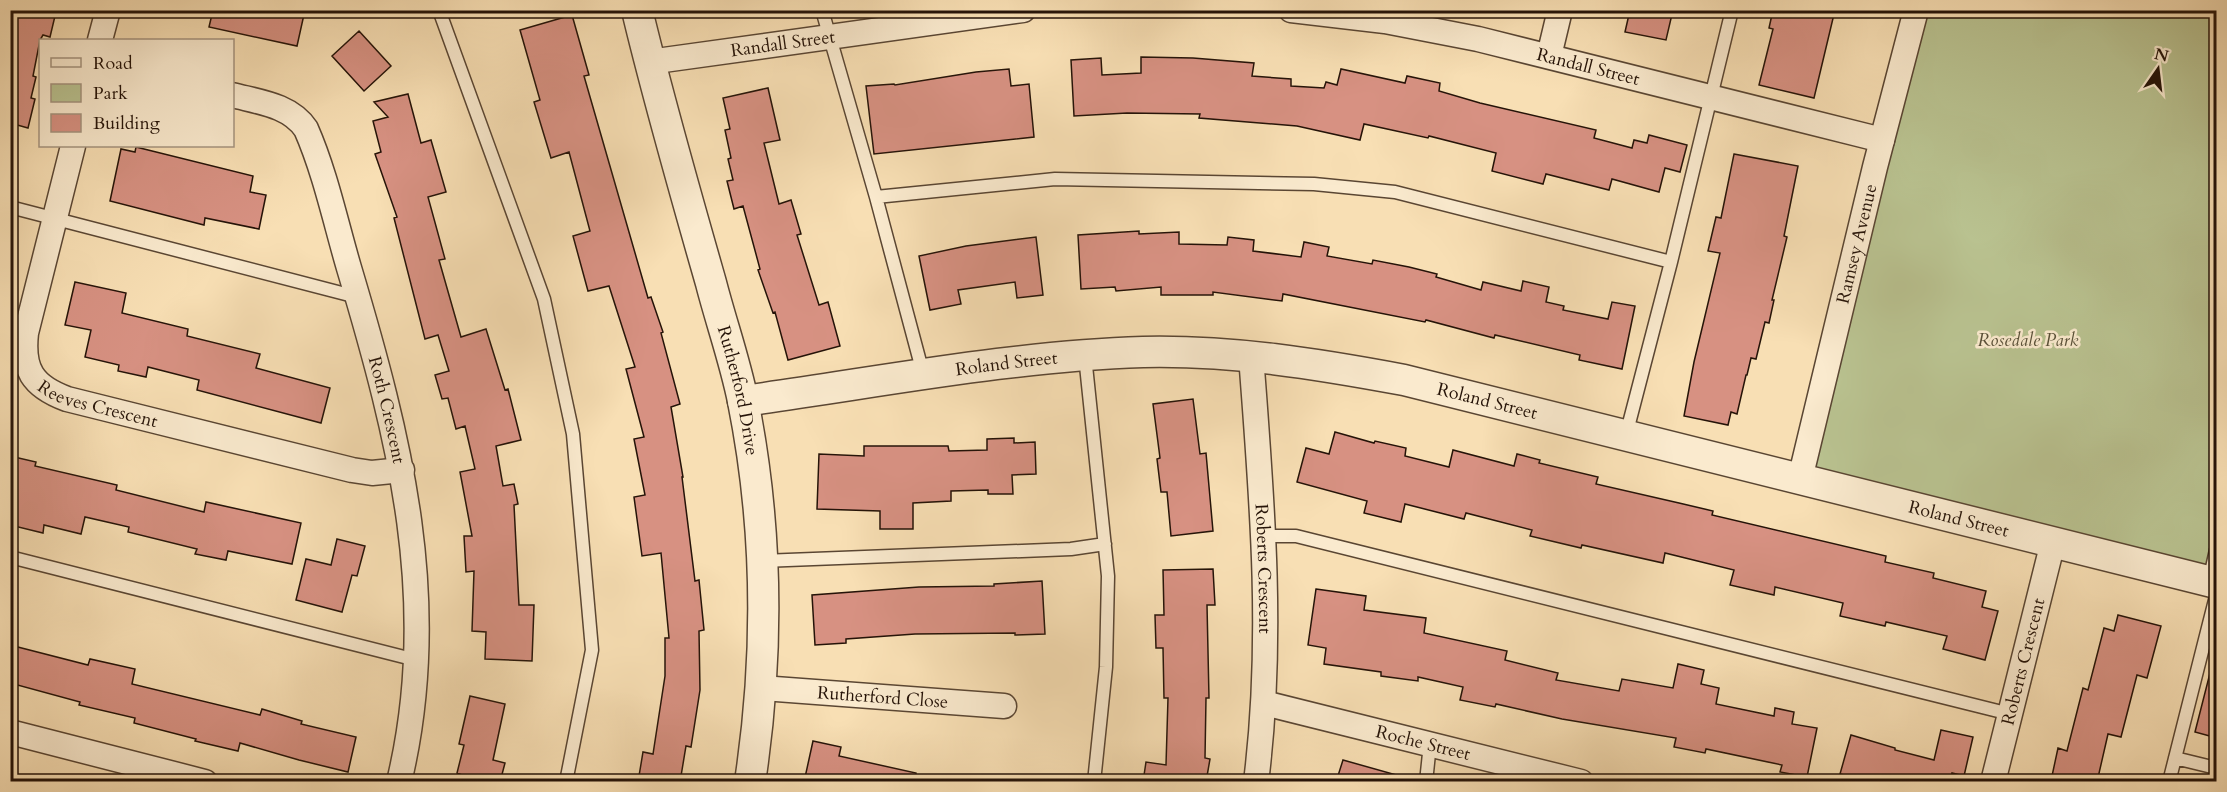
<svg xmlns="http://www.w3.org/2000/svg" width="2227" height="792" viewBox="0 0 2227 792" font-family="Cardo,serif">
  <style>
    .green { fill: #b9c290; stroke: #6f6a4c; stroke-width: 1.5 }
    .building { fill: #d79182; stroke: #251308; stroke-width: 1.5 }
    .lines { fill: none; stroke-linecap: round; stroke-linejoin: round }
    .service-casing { stroke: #5a4633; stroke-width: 15 }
    .minor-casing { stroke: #5a4633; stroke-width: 27 }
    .tertiary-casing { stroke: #5a4633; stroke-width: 33 }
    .service { stroke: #faeace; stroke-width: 12 }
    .minor { stroke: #faeace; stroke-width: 24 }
    .tertiary { stroke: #faeace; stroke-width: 30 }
    .labels { text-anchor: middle; stroke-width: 5; stroke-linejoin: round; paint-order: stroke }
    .street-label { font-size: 18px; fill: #251308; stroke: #faeace }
    .park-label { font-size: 18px; font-style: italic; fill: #595038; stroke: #faeace }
  </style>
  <rect width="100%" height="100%" fill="#f8dfb4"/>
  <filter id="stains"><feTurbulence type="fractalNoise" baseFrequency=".00333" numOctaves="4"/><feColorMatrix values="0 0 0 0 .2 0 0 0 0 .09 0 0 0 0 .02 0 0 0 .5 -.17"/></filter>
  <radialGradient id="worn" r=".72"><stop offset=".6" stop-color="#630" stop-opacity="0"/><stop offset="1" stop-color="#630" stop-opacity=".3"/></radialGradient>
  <path class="green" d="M1913 11H2216V583L1800 479Z"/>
  <path class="building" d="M14 10H35L55 16 50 37 43 35 40 40 33 76 36 77 31 98 35 99 28 128 10 123V26Z
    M213 10H305L297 46 209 27Z
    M1630 10H1673L1666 40 1625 32Z
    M1773 10H1835L1814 98 1759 85 1773 29 1769 28Z
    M572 15 589 75 584 76 648 298 651 297 663 332 661 333 680 404 671 407 683 477H682L695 581 699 580 704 630 699 631 700 690 691 747 686 746 680 782H638L643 752 653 754 665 676V638H669L661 553 642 556 634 497 645 495 634 439 644 437 626 369 635 367 609 286 588 291 573 236 590 231 569 152 551 158 534 102 540 100 520 30Z
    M359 31 391 66 364 91 332 56Z
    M1141 57 1193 58 1254 63 1252 76 1291 79V86L1324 88 1326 82 1337 85 1341 69 1405 83 1407 76 1440 83 1439 91 1480 103 1596 130 1594 138 1632 148 1634 140 1647 143 1649 135 1687 145 1680 172 1665 168 1659 192 1612 179 1609 190 1546 174 1543 184 1492 171 1496 153 1429 136 1428 138 1364 124 1360 140 1297 126 1199 118 1200 114 1127 113 1074 116 1071 60 1101 58 1102 75 1141 73Z
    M1009 69 1011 86 1029 84 1034 137 874 154 866 86 894 84 895 85 976 72Z
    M768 88 780 140 764 143 779 204 791 200 801 234 797 235 819 305 828 302 840 346 788 360 775 312 773 313 758 270 760 269 743 206 734 209 727 181 733 180 728 159 731 158 725 130 730 129 723 98Z
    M408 94 421 143 431 140 446 192 428 197 445 259 439 260 461 337 486 329 505 390 508 389 521 440 496 446 503 486 514 484 518 504 514 505 519 605H534L532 661 485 659 486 632 472 631 474 571 466 572 464 536H472L460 472 475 469 465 426 456 429 448 398 442 399 435 375 449 371 438 335 425 339 394 218 397 217 375 154 381 152 373 121 388 117 374 102Z
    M136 147 253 176 250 192 266 195 259 229 205 218 204 225 110 201 121 149 135 152Z
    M1734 154 1798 166 1784 236 1787 237 1772 300H1774L1769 323 1765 322 1756 359 1751 358 1747 375H1746L1737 414 1731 412 1728 425 1684 416 1694 362 1720 253 1708 251 1716 217 1721 218Z
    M1139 231V234L1179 232V244L1227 245 1228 237 1254 240 1253 251 1301 257 1304 242 1329 247 1327 256 1372 264 1373 260 1409 267 1437 274 1436 277 1481 290 1483 282 1521 291 1523 281 1549 287 1546 302 1564 306 1563 310 1608 319 1612 302 1635 306 1622 369 1579 360 1580 355 1495 335 1494 338 1426 320 1425 322 1283 294 1282 301 1213 292V295H1161V287L1116 291 1115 287 1081 289 1078 235Z
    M1036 237 1043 295 1017 298 1015 282 958 290 961 304 930 310 919 256 966 246Z
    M75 282 126 293 122 313 188 329 187 336 260 354 256 368 330 388 321 423 197 390 199 380 148 367 146 377 118 371 119 365 85 357 91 330 65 325Z
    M1193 399 1200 454 1206 453 1213 531 1171 536 1167 492H1161L1157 459 1160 458 1153 404Z
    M1335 432 1374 443 1375 441 1406 448 1405 456 1449 467 1453 450 1514 466 1517 454 1540 460 1539 463 1598 477 1596 484 1679 503 1713 511 1712 515 1886 556 1885 562 1934 573 1933 578 1986 591 1982 607 1998 611 1985 660 1943 649 1947 636 1886 622 1885 626 1840 616 1843 603 1775 587 1774 595 1730 585 1734 570 1665 553 1663 563 1582 545 1581 548 1530 536 1532 530 1466 513 1464 519 1405 504 1401 522 1364 513 1367 501 1297 482 1306 448 1329 454Z
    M1014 438V443L1035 442 1036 474 1012 475 1013 494H988V490L951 491V501L913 503V529H880V511L817 509 819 454 864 456V446H948L949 451 987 450V439Z
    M10 456 36 462 35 466 117 485 116 490 204 512 206 502 301 523 292 564 228 551 226 560 195 554 197 549 128 532 129 527 85 517 81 534 44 525 43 533 10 525Z
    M337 539 365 546 357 576 352 575 342 612 296 600 306 559 331 565Z
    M1213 569 1215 605H1207L1209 698H1206L1205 758 1210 759 1206 782H1143L1146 762 1166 765 1168 698H1164L1163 648H1156L1155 615H1164L1163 570Z
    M1042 581 1045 634 1015 635V633L915 634 846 639V643L815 645 812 595 919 587 994 586V584Z
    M1316 589 1366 596 1364 610 1426 618 1424 633 1507 651 1505 660 1558 673 1556 680 1619 691 1622 679 1673 688 1678 664 1704 670 1701 684 1719 688 1716 704 1774 716 1775 708 1794 712 1792 724 1817 728 1807 777 1780 772 1782 765 1706 749 1705 753 1674 747 1676 738 1562 719 1496 704 1495 707 1460 700 1463 687 1418 677V681L1381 676V672L1324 664 1326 648 1308 645Z
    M2118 615 2161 626 2147 678 2137 675 2121 737 2108 734 2097 782H2061L2062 778 2052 776 2058 748 2067 751 2083 688 2088 690 2104 628 2114 631Z
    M10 645 88 665 90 659 135 669 132 684 260 715 262 709 302 721 301 724 356 737 348 772 299 760 240 743 238 751 195 741 196 739 134 723 135 718 79 705 80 702 10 683Z
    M2210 673 2217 674V738L2195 732Z
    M470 696 505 704 493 760 505 763 500 782H460L462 775 457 773 464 745 459 744Z
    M1941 730 1973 737 1964 776 1952 773 1950 782H1855L1856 778 1840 774 1851 735 1895 748V750L1934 760Z
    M813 741 841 747 839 756 916 773 915 782H804Z
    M1343 760 1400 776 1399 782H1336Z"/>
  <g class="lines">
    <g class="service-casing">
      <path id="service" d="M439 10 544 299 573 434 592 650 566 782
        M822 10 876 197 923 373
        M876 197 1055 179 1314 184 1395 192 1671 262
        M10 207 357 297
        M1085 356 1108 576 1106 667 1094 782
        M1626 435 1671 262 1732 10
        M1264 536H1296L2010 714
        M10 557 416 660
        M762 561 1071 549 1105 544
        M2209 581 2216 550
        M2175 758 2216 768
        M1426 782 1430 744
        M2169 782 2216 596"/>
    </g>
    <g class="minor-casing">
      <g id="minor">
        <path id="s1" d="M1291 10 1385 21 1478 39 1882 140"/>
        <path d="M100 40 108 10"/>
        <path d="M1549 56 1560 10"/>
        <path id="s2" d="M649 62 1023 10"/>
        <path id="s3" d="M232 95C259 102 290 105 306 129 325 172 336 224 349 268 400 439 442 603 399 782"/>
        <path id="s4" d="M73 146 26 333C22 369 32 386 67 399L352 470 372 473 402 470"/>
        <path id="s5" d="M1251 356C1262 498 1274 640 1256 782"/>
        <path id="s6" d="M1800 479 1875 167 1916 10"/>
        <path id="s7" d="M761 688 1004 706"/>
        <path id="s8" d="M1264 703 1581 782"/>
        <path d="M10 732 205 782"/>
        <path id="s9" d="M1993 782 2053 542"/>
      </g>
    </g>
    <g class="tertiary-casing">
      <g id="tertiary">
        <path id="s10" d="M637 10C659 102 685 192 711 283 721 322 735 361 743 401 768 526 769 656 750 782"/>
        <path id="s11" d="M743 401C875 383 1011 356 1143 352 1232 350 1318 364 1404 380L2216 583"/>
      </g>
    </g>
    <use href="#service" class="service"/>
    <use href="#minor" class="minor"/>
    <use href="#tertiary" class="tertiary"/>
  </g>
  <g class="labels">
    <g class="street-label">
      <text dy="6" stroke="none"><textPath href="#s2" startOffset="135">Randall Street</textPath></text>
      <text dy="6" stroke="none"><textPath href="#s1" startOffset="303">Randall Street</textPath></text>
      <text dy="6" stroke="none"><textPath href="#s6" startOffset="242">Ramsey Avenue</textPath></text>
      <text dy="6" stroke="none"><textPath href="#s11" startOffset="266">Roland Street</textPath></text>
      <text dy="6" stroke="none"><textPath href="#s10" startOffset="394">Rutherford Drive</textPath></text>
      <text dy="6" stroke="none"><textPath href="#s4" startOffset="310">Reeves Crescent</textPath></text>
      <text dy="6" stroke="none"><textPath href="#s11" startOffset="752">Roland Street</textPath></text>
      <text dy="6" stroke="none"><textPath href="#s3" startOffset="376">Roth Crescent</textPath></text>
      <text dy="6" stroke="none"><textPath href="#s11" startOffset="1238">Roland Street</textPath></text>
      <text dy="6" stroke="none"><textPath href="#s5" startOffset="213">Roberts Crescent</textPath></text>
      <text dy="6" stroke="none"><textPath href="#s9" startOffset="124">Roberts Crescent</textPath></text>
      <text dy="6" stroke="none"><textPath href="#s7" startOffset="122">Rutherford Close</textPath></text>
      <text dy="6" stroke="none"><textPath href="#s8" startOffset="164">Roche Street</textPath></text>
    </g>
    <g class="park-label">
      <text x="2028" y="346">Rosedale Park</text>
    </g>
  </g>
  <rect width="2227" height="792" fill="none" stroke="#f8dfb4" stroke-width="36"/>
  <rect x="12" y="12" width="2203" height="768" fill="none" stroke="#251308" stroke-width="3"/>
  <rect x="18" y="18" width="2191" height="756" fill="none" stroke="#251308" stroke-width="1.5"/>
  <rect x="39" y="39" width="195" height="108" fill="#faeace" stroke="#a5947f" stroke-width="1.5"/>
  <rect x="51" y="58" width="30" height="9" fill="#faeace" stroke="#a5947f" stroke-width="1.5"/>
  <text x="93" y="69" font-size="18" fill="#251308">Road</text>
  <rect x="51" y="84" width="30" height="18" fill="#b9c290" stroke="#a5947f" stroke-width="1.5"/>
  <text x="93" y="99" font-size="18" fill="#251308">Park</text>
  <rect x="51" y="114" width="30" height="18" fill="#d79182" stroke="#a5947f" stroke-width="1.5"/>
  <text x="93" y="129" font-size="18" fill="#251308">Building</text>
  <g transform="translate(2158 69) rotate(14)" stroke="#faeace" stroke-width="4.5" paint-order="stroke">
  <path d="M0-4.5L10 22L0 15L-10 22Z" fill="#251308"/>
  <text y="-9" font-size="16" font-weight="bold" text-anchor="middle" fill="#251308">N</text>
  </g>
  <rect width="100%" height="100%" filter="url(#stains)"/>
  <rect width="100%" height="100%" fill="url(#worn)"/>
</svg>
